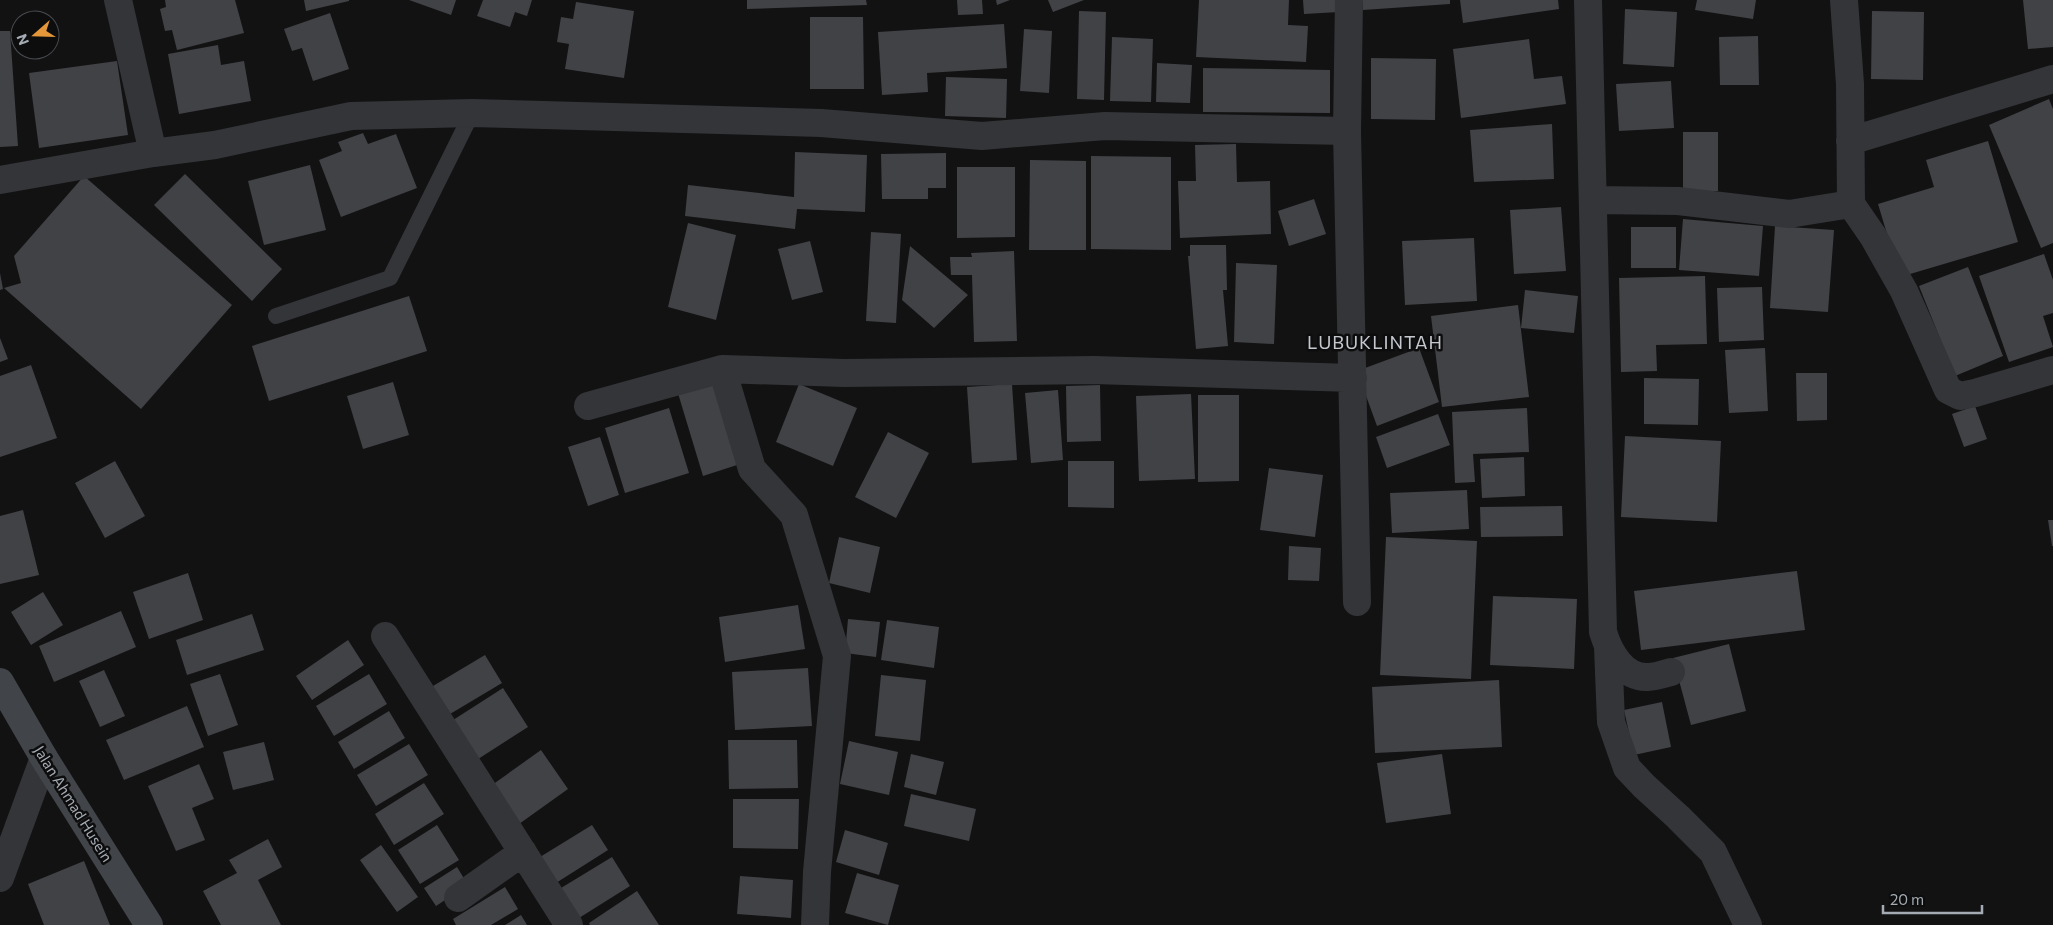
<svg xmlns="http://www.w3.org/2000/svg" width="2053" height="925" viewBox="0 0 2053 925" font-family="Commissioner,sans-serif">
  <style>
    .building { fill: #414246 }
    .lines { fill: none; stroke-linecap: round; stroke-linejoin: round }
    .lane { stroke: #333538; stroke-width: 16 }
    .street { stroke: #333538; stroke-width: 28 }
    .secondary { stroke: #414448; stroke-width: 28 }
    .labels { text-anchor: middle; stroke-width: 5; stroke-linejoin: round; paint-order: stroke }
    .street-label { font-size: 15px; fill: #a4abb3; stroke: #0d0d0e }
    .quarter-label { font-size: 18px; letter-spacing: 1px; fill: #c5c9cf; stroke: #0d0d0e }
  </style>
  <rect width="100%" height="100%" fill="#121213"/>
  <path class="building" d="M165 0H235L244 33 177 50 172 30 165 31 160 9 166 7Z
    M304 0H349V1L306 11Z
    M409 0H456L451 15Z
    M483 0H532L527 16 515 12 510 27 477 16Z
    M747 0H866L867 5 747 9Z
    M957 0H982L983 14 958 15Z
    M996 0H1010L997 5Z
    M1048 0H1084L1053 12Z
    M1199 0H1289L1288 25 1308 26 1306 62 1196 57Z
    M1303 0H1338L1339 12 1304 14Z
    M1363 0H1450V4L1363 10Z
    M1460 0H1558L1559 9 1463 23Z
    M1697 0H1756L1753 19 1695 10Z
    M2023 0H2053V47L2028 49Z
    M576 2 634 11 624 78 565 69 569 44 557 42 561 17 573 19Z
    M1625 9 1677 12 1674 67 1623 64Z
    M1079 11 1106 12 1104 100 1077 99Z
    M1872 11 1924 12 1923 80 1871 79Z
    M330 13 349 69 313 81 302 48 292 51 284 29Z
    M810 17H863L864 89H810Z
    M1004 24 1007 68 927 73 928 92 882 95 878 32Z
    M1024 29 1052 31 1049 93 1020 91Z
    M0 31H10L18 146 0 147Z
    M1758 36 1759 85H1720L1719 37Z
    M1112 37 1153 39 1151 102 1110 101Z
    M1529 39 1534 79 1562 76 1566 104 1461 118 1453 49Z
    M218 45 221 65 244 61 251 101 179 114 168 54Z
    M1371 58 1436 59 1435 120 1371 119Z
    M117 61 128 135 39 148 29 73Z
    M1157 63 1192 65 1190 103 1156 102Z
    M1203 68 1330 70V113L1203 112Z
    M946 77 1007 79 1006 118 945 116Z
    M1671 81 1674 128 1619 131 1616 84Z
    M2049 99 2053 109V243L2041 248 1989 125Z
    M1552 124 1554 179 1474 182 1470 130Z
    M1683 132H1718V191H1683Z
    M363 133 368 144 396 134 417 188 341 217 319 160 342 151 338 142Z
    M1988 141 2018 242 1900 277 1878 204 1934 187 1926 160Z
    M1236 144 1237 182 1270 181 1271 234 1180 238 1178 181H1196L1195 145Z
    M795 152 867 155 865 212 797 209 795 229 685 216 688 185 794 197Z
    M946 153V188H928V199H882L881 154Z
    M1091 156 1171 157V250L1091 249Z
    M1030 160 1086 161V250H1029Z
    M310 165 326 230 264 245 248 181Z
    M957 167H1015V237L957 238Z
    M185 174 282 269 252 301 154 205Z
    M84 176 232 305 141 409 4 288 21 283 14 256Z
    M1314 199 1326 234 1289 246 1278 211Z
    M1561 207 1566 271 1514 274 1510 210Z
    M1683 219 1763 226 1759 276 1679 270Z
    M688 223 736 235 716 320 668 307Z
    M1775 226 1834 230 1828 312 1770 308Z
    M1631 227H1676V268H1631Z
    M871 232 901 234 896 323 866 321Z
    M1474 238 1477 301 1405 305 1402 241Z
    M810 241 823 292 792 300 778 249Z
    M1190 245H1226L1227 290H1223L1228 346 1196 349 1188 256H1190Z
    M910 246 968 295 934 328 902 300Z
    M1014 251 1017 341 974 342 972 275H951L950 257H972L971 253Z
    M2044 254 2053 280V313L2043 316 2053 347 2009 362 1979 276Z
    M1236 263 1277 265 1274 344 1234 342Z
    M1968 267 2003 356 1955 376 1919 286Z
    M0 273 3 289 0 290Z
    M1705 276 1707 344 1656 345 1657 371 1621 372 1619 278Z
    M1762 287 1764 340 1719 342 1717 288Z
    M1525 290 1578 296 1574 333 1521 328Z
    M409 296 427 351 269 401 252 346Z
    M1518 305 1529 397 1442 407 1431 316Z
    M0 338 8 359 0 362Z
    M1419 348 1439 402 1377 426 1357 371Z
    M1765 348 1768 411 1729 413 1725 350Z
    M31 365 57 438 0 457V376Z
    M1796 373H1827V420L1797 421Z
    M1644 378 1699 379 1698 425 1644 424Z
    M712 380 737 465 703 476 677 390Z
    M393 382 409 435 363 449 347 396Z
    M799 384 857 408 833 466 776 442Z
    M1012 384 1017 460 972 463 967 387Z
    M1100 385 1101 441 1067 442 1066 386Z
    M1058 390 1063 460 1031 463 1025 393Z
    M1191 394 1195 479 1139 481 1136 396Z
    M1198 395H1239V481L1198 482Z
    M1975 406 1987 439 1964 447 1952 414Z
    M669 408 689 473 625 493 605 428Z
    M1527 408 1529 452 1473 454 1475 482 1455 483 1452 412Z
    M1438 414 1450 445 1387 468 1376 437Z
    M888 432 929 453 896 518 855 497Z
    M1625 436 1721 441 1717 522 1621 517Z
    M600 437 619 495 588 506 568 447Z
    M1524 457 1525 496 1482 498 1480 459Z
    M115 461 145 516 105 538 75 483Z
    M1068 461H1114V508L1068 507Z
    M1269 468 1323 475 1315 537 1260 530Z
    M1467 490 1469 529 1392 533 1390 493Z
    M1562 506 1563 536 1481 537 1480 507Z
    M23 510 39 575 0 584V516Z
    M2048 520H2053V546H2052Z
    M839 537 880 547 870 593 829 583Z
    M1386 537 1477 541 1471 679 1380 675Z
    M1289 546 1321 548 1319 581 1288 580Z
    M1797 571 1805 630 1641 650 1634 591Z
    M188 573 203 620 149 639 133 592Z
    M43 592 63 625 31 645 11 612Z
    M1493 596 1577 599 1574 669 1490 665Z
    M798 605 805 649 725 662 719 617Z
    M121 611 136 647 54 682 39 646Z
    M252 614 264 650 187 675 176 640Z
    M848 619 880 622 876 657 845 653Z
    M887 620 939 627 934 668 881 660Z
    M348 640 364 665 312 700 296 676Z
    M1729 644 1746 711 1691 725 1673 658Z
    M485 655 502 683 445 717 428 689Z
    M808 668 812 726 735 730 732 672Z
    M104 670 125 716 100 727 79 681Z
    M220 674 238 725 208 736 190 684Z
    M369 674 387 704 334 736 316 706Z
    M881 675 926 680 920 741 875 736Z
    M1499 680 1502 747 1375 753 1372 687Z
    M503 688 528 727 475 761 450 722Z
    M1662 702 1671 747 1634 755 1624 710Z
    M187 706 204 747 124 780 106 740Z
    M389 711 405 738 354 769 338 742Z
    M728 740H797L798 788 729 789Z
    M849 741 898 752 889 795 840 784Z
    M264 742 274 780 233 790 223 752Z
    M409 744 428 775 376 806 357 775Z
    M541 750 568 789 519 824 492 785Z
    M911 754 944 762 936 795 904 787Z
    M1442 754 1451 814 1386 823 1377 763Z
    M199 764 214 799 192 808 205 840 176 851 148 786Z
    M424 783 444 814 394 845 375 814Z
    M911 794 976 809 969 841 904 826Z
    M733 799H799L798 849 733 848Z
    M437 825 459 860 420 884 398 850Z
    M592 825 608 850 556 883 540 857Z
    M845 830 888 843 879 875 836 862Z
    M268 839 282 867 258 880 281 925H221L203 891 237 873 229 860Z
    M381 845 418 897 397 912 360 860Z
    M612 857 630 886 579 918 561 888Z
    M84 861 110 925H44L28 884Z
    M457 867 468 885 436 906 424 888Z
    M857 873 899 885 888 925 845 913Z
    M740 876 793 880 791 918 737 914Z
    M505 887 518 909 491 925H456L453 919Z
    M637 891 659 925H590L589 923Z
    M521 915 527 925H505Z"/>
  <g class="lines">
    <path class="lane" d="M276 316 390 278 472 113"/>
    <path class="street" d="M118 0 153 153
      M1349 0 1347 131 1357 602
      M1588 0 1603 632C1609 652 1623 678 1648 677 1655 677 1664 674 1671 672
      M1844 0 1850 84 1851 204 1873 236 1904 291 1948 390 1960 396 1975 393 2053 370
      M1850 141 2053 79
      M0 180 153 153 215 145 351 116 472 113 821 123 982 136 1105 126 1347 131
      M1593 200 1678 201 1789 214 1851 204
      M722 369 752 469 794 515 837 656 817 872 815 925
      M588 406 722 369 844 373 1094 370 1353 378
      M385 636 569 925
      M1608 647 1611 722 1627 768 1644 786 1678 817 1713 852 1748 925
      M0 878 44 758
      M458 898 523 852"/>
    <path class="secondary" d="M0 682 44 758 149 925"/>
  </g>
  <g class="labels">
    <g class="street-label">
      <text transform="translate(73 804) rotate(58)" y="5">Jalan Ahmad Husein</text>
    </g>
    <g class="quarter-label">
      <text x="1375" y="349">LUBUKLINTAH</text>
    </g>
  </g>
  <g transform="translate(35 35) rotate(250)"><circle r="24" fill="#0d0d0e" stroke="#494c50"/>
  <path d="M0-4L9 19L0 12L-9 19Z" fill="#e3973a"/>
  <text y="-8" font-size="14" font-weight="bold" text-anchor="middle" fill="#a4abb3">N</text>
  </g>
  <path d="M1883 905v8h99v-8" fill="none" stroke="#a4abb3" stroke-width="2.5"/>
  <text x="1890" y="905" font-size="15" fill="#a4abb3" stroke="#0d0d0e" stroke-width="4" paint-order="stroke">20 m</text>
</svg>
